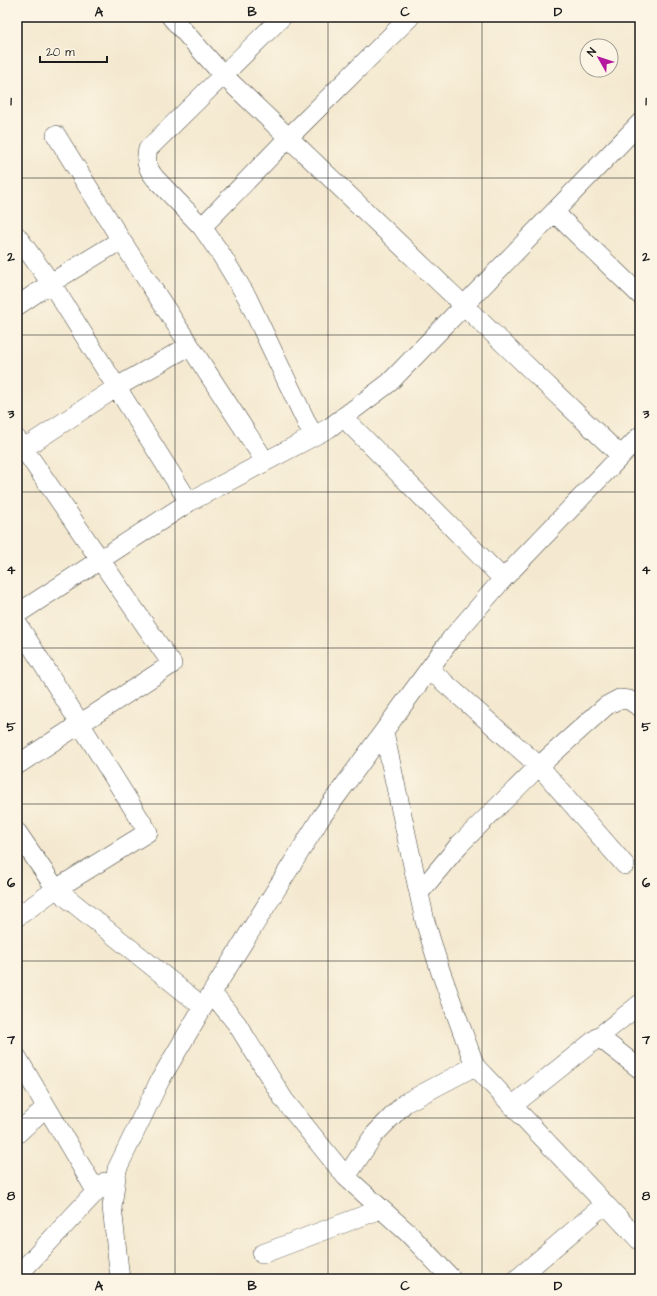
<svg xmlns="http://www.w3.org/2000/svg" width="657" height="1296" viewBox="0 0 657 1296" font-family="'Architects Daughter',sans-serif">
  <style>
    .lines { fill: none; stroke-linecap: round; stroke-linejoin: round }
    .street-casing { stroke: #3c3b37; stroke-width: 20 }
    .street { stroke: #fff; stroke-width: 19 }
    .grid { fill: none; stroke: #1c1c1c; stroke-width: 1; stroke-opacity: 0.55 }
    .neatline { fill: none; stroke: #1c1c1c; stroke-width: 1.5 }
    .grid-label { font-size: 13px; text-anchor: middle; font-weight: bold; fill: #1c1c1c }
  </style>
  <rect width="100%" height="100%" fill="#fcf5e5"/>
  <filter id="ink" filterUnits="userSpaceOnUse"><feTurbulence type="fractalNoise" baseFrequency=".025" numOctaves="2"/><feDisplacementMap in="SourceGraphic" scale="8" xChannelSelector="R" yChannelSelector="G"/><feConvolveMatrix kernelMatrix="1 2 1 2 8 2 1 2 1" color-interpolation-filters="sRGB"/></filter>
  <filter id="wash" filterUnits="userSpaceOnUse"><feTurbulence type="fractalNoise" baseFrequency=".012" numOctaves="4" result="noise"/><feDisplacementMap in="SourceGraphic" scale="16" xChannelSelector="R" yChannelSelector="G"/><feGaussianBlur stdDeviation="0.9" result="paint"/><feColorMatrix in="noise" values="0 0 0 0 0 0 0 0 0 0 0 0 0 0 0 0 0 1.4 0 .05"/><feComposite in="paint" operator="in"/></filter>
  <g filter="url(#wash)">
    <rect width="100%" height="100%" fill="#f4e9d0"/>
  </g>
  <g filter="url(#ink)">
    <g class="lines">
      <g class="street-casing">
        <path id="street" d="M171 17 223 75 620 455
          M282 17 148 149C145 161 147 168 155 178L202 227 222 256 247 297 313 436
          M56 135 121 240 265 461
          M554 212 640 295
          M202 227 289 137 410 17
          M17 236 51 283 17 306
          M343 417 503 579
          M17 439 172 664 17 765
          M17 453 117 387 189 346
          M189 502 329 428 389 383 640 123
          M17 614 189 502 51 283 121 240
          M17 623 148 832 56 889 17 917
          M429 669 539 766 625 865
          M384 732 425 921 440 970 475 1066 640 1241
          M17 832 56 889 203 1007
          M419 893 459 845 539 766 606 706 619 699 629 700 640 707
          M212 993 237 1024 284 1100 346 1177 408 1233 452 1279
          M599 1037 640 1069
          M17 1057 96 1191
          M512 1106 640 1004
          M17 1134 46 1107
          M346 1177 374 1135 405 1103 475 1066
          M262 1254 381 1209
          M17 1276 105 1182
          M120 1279 112 1207 117 1169 160 1080 203 1007 322 816 451 639 503 579 640 436
          M517 1279 605 1204"/>
      </g>
      <use href="#street" class="street"/>
    </g>
  </g>
  <path class="grid" d="M175 17V1279M328 17V1279M482 17V1279M17 178H640M17 335H640M17 492H640M17 648H640M17 804H640M17 961H640M17 1118H640"/>
  <rect width="657" height="1296" fill="none" stroke="#fcf5e5" stroke-width="44"/>
  <g transform="translate(599 58) rotate(309)"><circle r="19" fill="#fcf5e5" stroke="#a29e95"/>
  <path d="M0-3L7 15L0 10L-7 15Z" fill="#b5179e"/>
  <text y="-6" font-size="11" font-weight="bold" text-anchor="middle" fill="#1c1c1c">N</text>
  </g>
  <path d="M40 56v6h67v-6" fill="none" stroke="#1c1c1c" stroke-width="2"/>
  <text x="46" y="56" font-size="12" fill="#1c1c1c" stroke="#fcf5e5" stroke-width="3" paint-order="stroke">20 m</text>
  <rect x="22" y="22" width="613" height="1252" class="neatline"/>
  <g class="grid-label">
    <text x="99" y="16">A</text>
    <text x="252" y="16">B</text>
    <text x="405" y="16">C</text>
    <text x="558" y="16">D</text>
    <text x="11" y="105">1</text>
    <text x="646" y="105">1</text>
    <text x="11" y="261">2</text>
    <text x="646" y="261">2</text>
    <text x="11" y="418">3</text>
    <text x="646" y="418">3</text>
    <text x="11" y="574">4</text>
    <text x="646" y="574">4</text>
    <text x="11" y="731">5</text>
    <text x="646" y="731">5</text>
    <text x="11" y="887">6</text>
    <text x="646" y="887">6</text>
    <text x="11" y="1044">7</text>
    <text x="646" y="1044">7</text>
    <text x="11" y="1200">8</text>
    <text x="646" y="1200">8</text>
    <text x="99" y="1290">A</text>
    <text x="252" y="1290">B</text>
    <text x="405" y="1290">C</text>
    <text x="558" y="1290">D</text>
  </g>
</svg>
